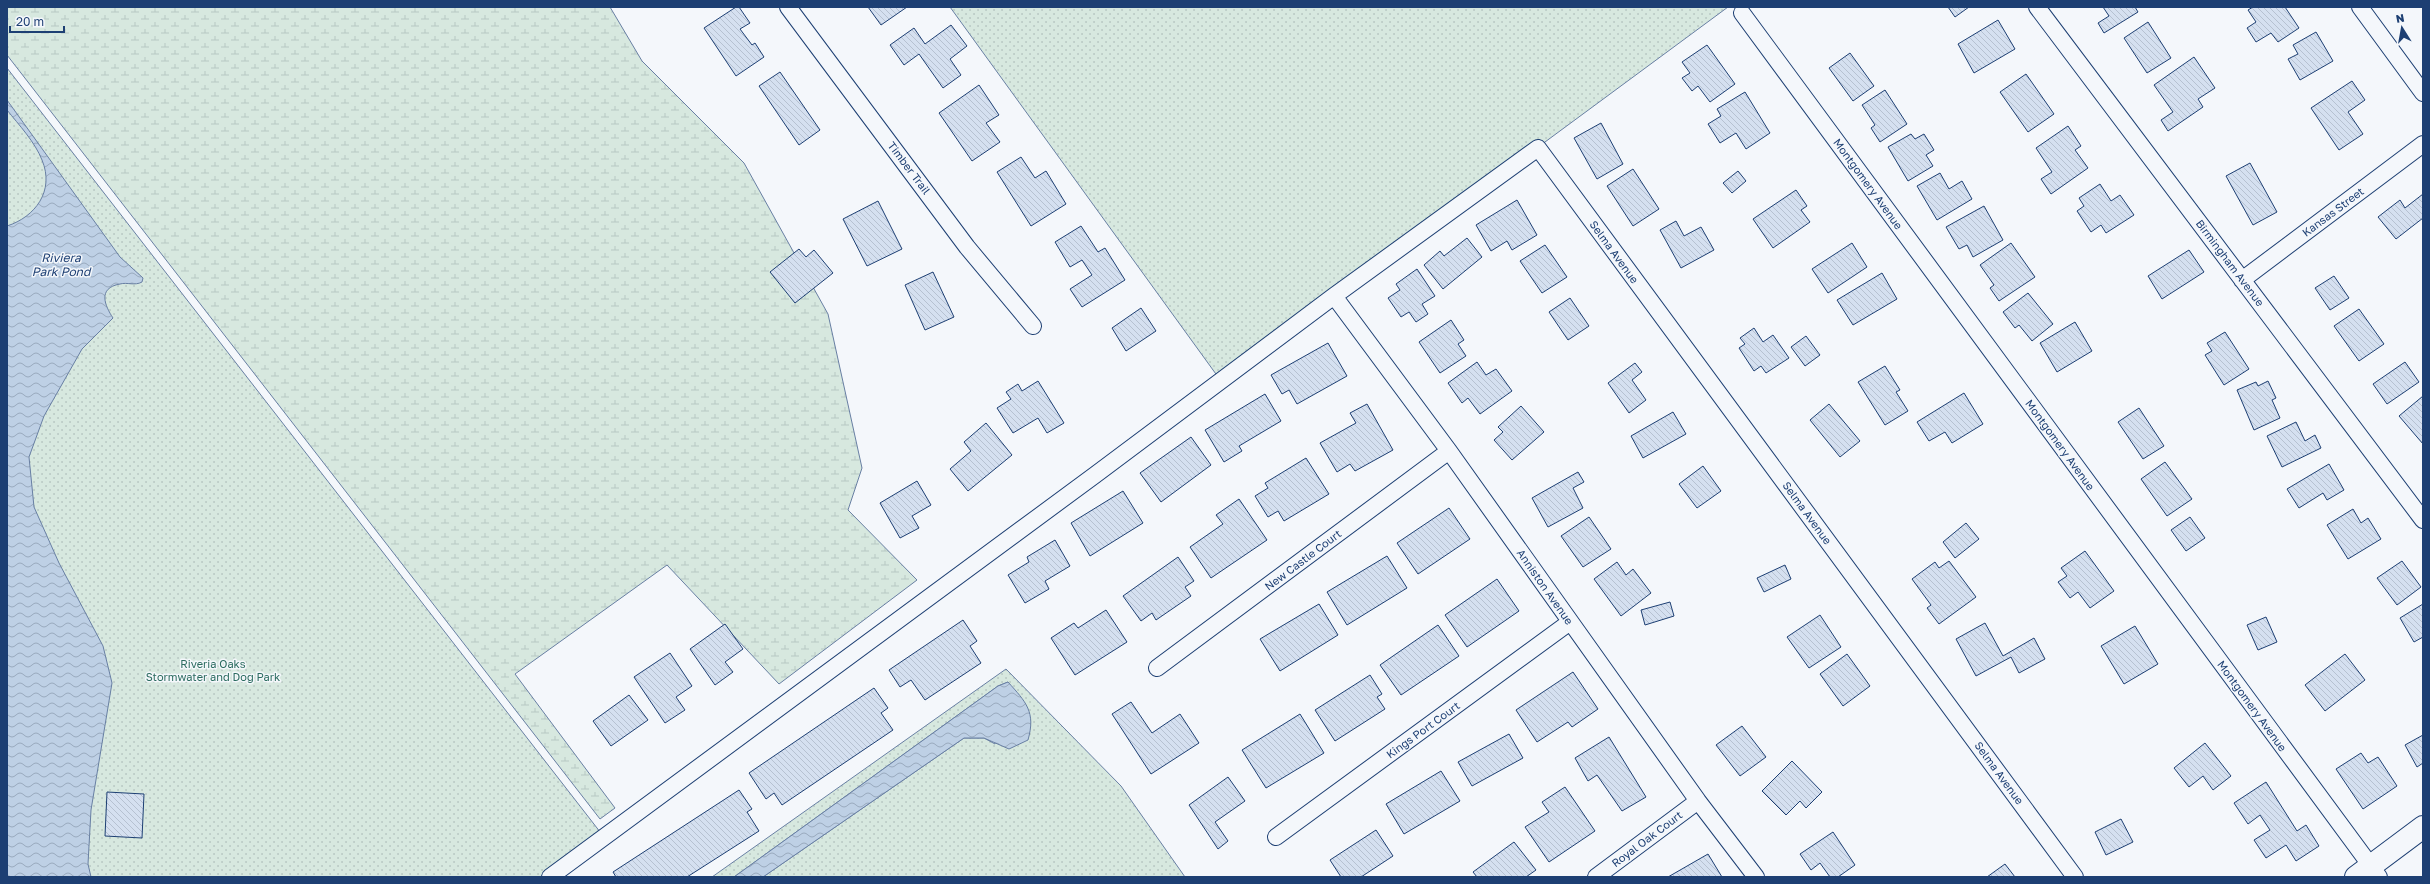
<svg xmlns="http://www.w3.org/2000/svg" width="2430" height="884" viewBox="0 0 2430 884" font-family="'Golos Text',sans-serif">
  <style>
    .grass { fill: url(#grass-dots); stroke: #687fa3 }
    .wetland { fill: url(#wetland-marsh); stroke: #687fa3 }
    .water { fill: url(#water-waves); stroke: #687fa3 }
    .building { fill: url(#building-back-hatch); stroke: #1d3f73 }
    .lines { fill: none; stroke-linecap: round; stroke-linejoin: round }
    .street-casing { stroke: #1d3f73; stroke-width: 18 }
    .secondary-casing { stroke: #1d3f73; stroke-width: 24 }
    .street { stroke: #f4f7fb; stroke-width: 16 }
    .secondary { stroke: #f4f7fb; stroke-width: 22 }
    .labels { text-anchor: middle; stroke-width: 3; stroke-linejoin: round; paint-order: stroke }
    .street-label { font-size: 11px; fill: #1d3f73; stroke: #f4f7fb }
    .park-label { font-size: 11px; fill: #2c6c60; stroke: #f4f7fb }
    .water-label { font-size: 12px; font-style: italic; fill: #1d3f73; stroke: #f4f7fb }
  </style>
  <defs>
    <pattern id="grass-dots" width="8" height="8" patternUnits="userSpaceOnUse"><rect width="8" height="8" fill="#d7e8df"/><path d="M2 2h.1M6 6h.1" fill="none" stroke="#b8c8c3" stroke-width="1.8" stroke-linecap="round"/></pattern>
    <pattern id="wetland-marsh" width="20" height="14" patternUnits="userSpaceOnUse"><rect width="20" height="14" fill="#d7e8df"/><path d="M1 5h8M5 5V1M11 12h8M15 12V8" fill="none" stroke="#b8c8c3"/></pattern>
    <pattern id="water-waves" width="16" height="10" patternUnits="userSpaceOnUse"><rect width="16" height="10" fill="#bed0e5"/><path d="M0 5q4-4 8 0t8 0" fill="none" stroke="#9aaabe"/></pattern>
    <pattern id="building-back-hatch" width="6" height="6" patternUnits="userSpaceOnUse"><rect width="6" height="6" fill="#d5e0f0"/><path d="M-1 5l2 2M0 0l6 6M5-1l2 2" fill="none" stroke="#b6c1d1"/></pattern>
  </defs>
  <rect width="100%" height="100%" fill="#f4f7fb"/>
  <path class="grass" d="M950 7H1728L1221 381Z
    M7 68 604 837 550 877H7Z
    M1006 669 1121 786 1185 877H763L964 738H984L995 744 1008 682 998 686 734 877H712Z"/>
  <path class="wetland" d="M7 7H610L642 61 744 163 828 314 862 468 848 510 917 580 779 684 667 565 515 674 615 808 600 819 7 55Z"/>
  <path class="water" d="M7 100 120 257 143 278 142 282C135 286 127 282 120 284 97 288 105 306 113 318L82 349 44 416 29 457 34 507 59 563 103 646 112 683 91 810 88 864 91 877H7V226C35 217 55 191 42 160 35 142 19 125 7 110Z
    M1008 682C1026 702 1036 712 1028 740L1009 749 984 738H964L763 877H734L998 686Z"/>
  <path class="building" d="M736 7H739L750 23 740 29 752 45 755 43 764 57 736 76 704 28Z
    M868 7H907L881 25Z
    M1948 7H1969L1955 17Z
    M2103 7H2135L2138 12 2104 33 2098 23 2109 16Z
    M2253 7H2285L2299 28 2278 42 2271 33 2256 42 2247 28 2256 22 2248 10Z
    M1998 20 2015 49 1974 73 1958 44Z
    M2148 22 2171 58 2147 73 2124 38Z
    M951 25 967 46 950 59 961 75 943 88 919 54 904 65 890 45 914 28 925 44Z
    M2316 32 2333 61 2300 80 2288 59 2298 54 2293 45Z
    M1707 45 1735 84 1710 102 1698 86 1692 91 1682 78 1690 73 1682 62Z
    M1850 53 1874 86 1853 101 1829 68Z
    M2194 57 2215 88 2198 99 2203 107 2168 131 2161 120 2173 112 2154 85Z
    M780 72 820 130 799 145 759 86Z
    M2026 74 2054 114 2028 132 2000 92Z
    M2352 81 2365 100 2348 112 2363 134 2339 150 2311 108Z
    M979 85 999 115 986 123 1000 142 972 161 939 113Z
    M1885 90 1907 124 1880 142 1871 128 1875 125 1862 105Z
    M1745 92 1770 133 1746 149 1736 133 1720 143 1708 124 1721 116 1717 109Z
    M1601 123 1623 164 1597 179 1574 138Z
    M2068 126 2081 146 2075 150 2088 168 2051 194 2041 179 2052 172 2036 148Z
    M1911 134 1915 139 1924 134 1934 150 1926 155 1933 166 1908 181 1888 147Z
    M1021 157 1035 178 1046 171 1066 204 1031 226 997 172Z
    M2250 163 2277 212 2253 225 2226 176Z
    M1633 169 1659 209 1633 226 1607 186Z
    M1738 171 1746 181 1732 193 1723 183Z
    M1940 173 1949 189 1962 181 1972 199 1937 220 1917 186Z
    M2100 184 2111 201 2120 195 2134 215 2106 233 2101 225 2091 232 2077 211 2084 206 2079 198Z
    M1796 190 1807 206 1801 210 1810 222 1773 248 1753 219Z
    M2423 194V218L2396 239 2378 217 2400 200 2405 208Z
    M1517 200 1537 235 1512 250 1507 241 1491 251 1476 225Z
    M878 201 902 249 867 266 843 219Z
    M1984 206 2003 240 1973 257 1967 245 1959 249 1946 227Z
    M1676 221 1684 236 1701 227 1714 250 1681 268 1660 230Z
    M1081 226 1098 252 1105 248 1125 280 1082 307 1070 289 1092 275 1082 260 1070 267 1055 242Z
    M1467 238 1482 257 1443 289 1424 265 1440 251 1444 256Z
    M1852 243 1867 267 1828 293 1812 269Z
    M2011 243 2035 277 1999 301 1990 288 1994 285 1980 265Z
    M1545 245 1567 277 1542 293 1520 261Z
    M799 249 806 257 814 250 833 273 795 303 770 272Z
    M2189 250 2204 272 2162 299 2148 276Z
    M1417 269 1435 296 1422 304 1428 314 1416 322 1409 312 1401 317 1388 298 1400 290 1396 284Z
    M933 272 954 317 925 330 905 285Z
    M1882 273 1897 299 1853 325 1837 300Z
    M2334 276 2349 298 2330 310 2315 288Z
    M2028 293 2053 324 2032 341 2019 325 2015 328 2003 312Z
    M1570 298 1589 326 1568 340 1549 312Z
    M1141 308 1156 331 1126 351 1112 328Z
    M2359 309 2384 344 2359 361 2334 326Z
    M1451 320 1464 340 1458 344 1466 356 1440 373 1419 342Z
    M2075 322 2092 351 2057 372 2040 343Z
    M1754 328 1763 342 1773 335 1789 358 1766 373 1761 366 1754 371 1739 348 1745 344 1740 338Z
    M2225 332 2249 369 2224 385 2205 355 2212 351 2207 343Z
    M1806 336 1820 355 1805 366 1791 347Z
    M1328 343 1347 376 1297 404 1289 390 1282 394 1271 375Z
    M1477 362 1486 375 1496 369 1512 391 1480 414 1468 398 1462 403 1448 383Z
    M2405 362 2419 382 2387 404 2373 384Z
    M1635 363 1642 372 1632 380 1646 400 1629 413 1608 383Z
    M1885 366 1900 390 1896 392 1908 411 1885 425 1858 382Z
    M1038 381 1064 423 1047 433 1038 418 1013 433 997 408 1011 399 1006 392 1018 384 1022 391Z
    M2268 381 2276 398 2272 400 2280 418 2254 430 2237 390 2256 382 2258 386Z
    M1964 393 1983 424 1952 443 1945 432 1929 441 1917 422Z
    M1265 394 1281 421 1239 446 1242 451 1224 462 1205 430Z
    M2423 396V444L2399 416Z
    M1367 404 1393 450 1355 471 1350 464 1337 472 1320 443 1356 423 1350 413Z
    M1829 404 1860 441 1840 457 1810 420Z
    M1521 406 1544 432 1512 460 1494 440 1503 432 1498 427Z
    M2139 408 2164 446 2143 459 2118 422Z
    M1673 412 1686 434 1643 458 1631 436Z
    M2296 422 2305 441 2315 435 2321 448 2282 467 2267 436Z
    M986 423 1012 455 968 491 950 469 971 451 964 442Z
    M1191 437 1211 465 1161 502 1140 473Z
    M1306 458 1329 494 1284 521 1278 511 1268 517 1255 496 1268 488 1265 483Z
    M2165 462 2192 499 2167 516 2141 479Z
    M2329 464 2344 490 2327 500 2323 493 2299 508 2287 489Z
    M1703 466 1721 491 1697 508 1679 484Z
    M1578 472 1584 482 1573 488 1583 508 1548 527 1532 498Z
    M917 481 931 505 912 516 919 528 900 538 880 503Z
    M1123 491 1143 523 1090 556 1071 523Z
    M1239 499 1267 540 1211 578 1190 547 1223 524 1216 515Z
    M1449 508 1470 539 1418 574 1397 543Z
    M2353 509 2361 523 2368 518 2381 539 2348 559 2327 525Z
    M1589 517 1611 549 1583 567 1561 536Z
    M2190 517 2205 538 2186 551 2171 530Z
    M1966 523 1979 539 1955 558 1943 542Z
    M1055 540 1070 566 1045 581 1049 589 1025 603 1008 575 1029 562 1027 557Z
    M2085 551 2114 591 2090 608 2078 592 2070 598 2058 582 2067 576 2061 568Z
    M1387 556 1407 588 1347 625 1327 592Z
    M1178 557 1194 581 1185 587 1191 596 1156 620 1152 613 1141 621 1123 596Z
    M1949 561 1976 597 1939 624 1927 608 1931 605 1912 579 1935 562 1939 568Z
    M2402 561 2421 587 2397 605 2377 578Z
    M1617 562 1626 575 1633 569 1651 593 1621 616 1594 579Z
    M1785 565 1791 579 1764 592 1757 578Z
    M1497 579 1519 611 1467 647 1445 615Z
    M1670 602 1674 616 1645 625 1641 610Z
    M1319 604 1338 635 1280 671 1260 639Z
    M2423 604V637L2414 642 2400 618Z
    M1106 610 1127 642 1075 675 1051 638 1074 623 1078 628Z
    M1820 615 1841 647 1809 668 1787 637Z
    M2266 617 2277 642 2258 650 2247 625Z
    M963 620 977 641 970 646 981 663 925 700 911 680 900 687 889 670Z
    M1985 623 2003 656 2034 638 2045 659 2019 673 2011 657 1976 676 1956 639Z
    M725 624 743 649 725 662 733 672 715 685 690 649Z
    M1438 625 1459 656 1401 695 1380 665Z
    M2135 626 2158 664 2124 684 2101 646Z
    M670 653 692 686 676 697 685 710 665 723 634 677Z
    M1847 654 1870 686 1843 706 1820 674Z
    M2345 654 2365 680 2325 711 2305 685Z
    M1573 672 1598 709 1572 727 1568 722 1537 742 1516 710Z
    M1370 675 1382 694 1377 697 1385 709 1335 741 1315 710Z
    M874 688 888 708 881 713 893 730 782 805 774 793 766 799 749 773Z
    M629 695 648 720 611 746 593 721Z
    M1131 702 1152 733 1180 714 1199 743 1151 774 1112 714Z
    M1300 714 1324 753 1266 788 1242 750Z
    M1742 726 1766 757 1740 776 1716 745Z
    M1509 734 1523 758 1472 786 1458 762Z
    M2423 735V763L2417 767 2405 745Z
    M1609 737 1646 797 1622 811 1597 775 1588 781 1575 758Z
    M2205 743 2231 776 2213 790 2203 776 2189 787 2174 768Z
    M2361 753 2368 763 2378 757 2397 786 2363 809 2336 769Z
    M1792 761 1822 792 1806 808 1800 801 1786 815 1762 791Z
    M1441 771 1460 801 1404 834 1386 804Z
    M1228 777 1245 801 1215 822 1228 841 1218 849 1189 805Z
    M2266 782 2297 831 2306 825 2319 846 2296 861 2286 845 2266 858 2254 840 2270 830 2260 815 2248 824 2234 803Z
    M1565 787 1595 831 1549 862 1525 827 1549 812 1542 802Z
    M739 790 752 809 747 812 759 831 687 877H616L613 872Z
    M107 792 144 794 142 838 105 836Z
    M2121 819 2133 842 2106 855 2095 832Z
    M1376 830 1393 856 1361 877H1341L1330 860Z
    M1833 832 1855 865 1838 877H1830L1820 863 1811 870 1800 854Z
    M1514 842 1536 870 1526 877H1477L1473 872Z
    M1708 854 1722 877H1668Z
    M2005 864 2015 877H1987Z"/>
  <g class="lines">
    <g class="street-casing">
      <path id="street" d="M788 7 967 247 1033 326
        M2037 7 2423 520
        M2360 7 2423 93
        M1742 13 2379 877
        M2242 280 2423 144
        M1334 296 1449 451 1698 801 1756 877
        M1157 668 1449 451
        M1276 837 1570 622
        M550 877 1095 475 1334 296 1538 148 2075 877
        M1596 877 1698 801"/>
    </g>
    <g class="secondary-casing">
      <path id="secondary" d="M2356 877 2423 827"/>
    </g>
    <use href="#street" class="street"/>
    <use href="#secondary" class="secondary"/>
  </g>
  <g class="labels">
    <g class="street-label">
      <text transform="translate(909 168) rotate(53)" y="4">Timber Trail</text>
      <text transform="translate(1868 184) rotate(54)" y="4">Montgomery Avenue</text>
      <text transform="translate(2333 212) rotate(-37)" y="4">Kansas Street</text>
      <text transform="translate(1614 252) rotate(54)" y="4">Selma Avenue</text>
      <text transform="translate(2230 263) rotate(53)" y="4">Birmingham Avenue</text>
      <text transform="translate(2060 445) rotate(54)" y="4">Montgomery Avenue</text>
      <text transform="translate(1807 513) rotate(54)" y="4">Selma Avenue</text>
      <text transform="translate(1303 560) rotate(-37)" y="4">New Castle Court</text>
      <text transform="translate(1545 587) rotate(55)" y="4">Anniston Avenue</text>
      <text transform="translate(2252 706) rotate(54)" y="4">Montgomery Avenue</text>
      <text transform="translate(1423 730) rotate(-36)" y="4">Kings Port Court</text>
      <text transform="translate(1999 773) rotate(54)" y="4">Selma Avenue</text>
      <text transform="translate(1647 839) rotate(-37)" y="4">Royal Oak Court</text>
    </g>
    <g class="park-label">
      <text x="213" y="668">Riveria Oaks<tspan x="213" dy="13">Stormwater and Dog Park</tspan></text>
    </g>
    <g class="water-label">
      <text x="61" y="262">Riviera<tspan x="61" dy="14">Park Pond</tspan></text>
    </g>
  </g>
  <rect width="2430" height="884" fill="none" stroke="#1d3f73" stroke-width="16"/>
  <g transform="translate(2402 28) rotate(349)" stroke="#f4f7fb" stroke-width="3" paint-order="stroke">
  <path d="M0-3L7 15L0 10L-7 15Z" fill="#1d3f73"/>
  <text y="-6" font-size="11" font-weight="bold" text-anchor="middle" fill="#1d3f73">N</text>
  </g>
  <path d="M10 26v6h54v-6" fill="none" stroke="#1d3f73" stroke-width="2"/>
  <text x="16" y="26" font-size="12" fill="#1d3f73" stroke="#f4f7fb" stroke-width="3" paint-order="stroke">20 m</text>
</svg>
